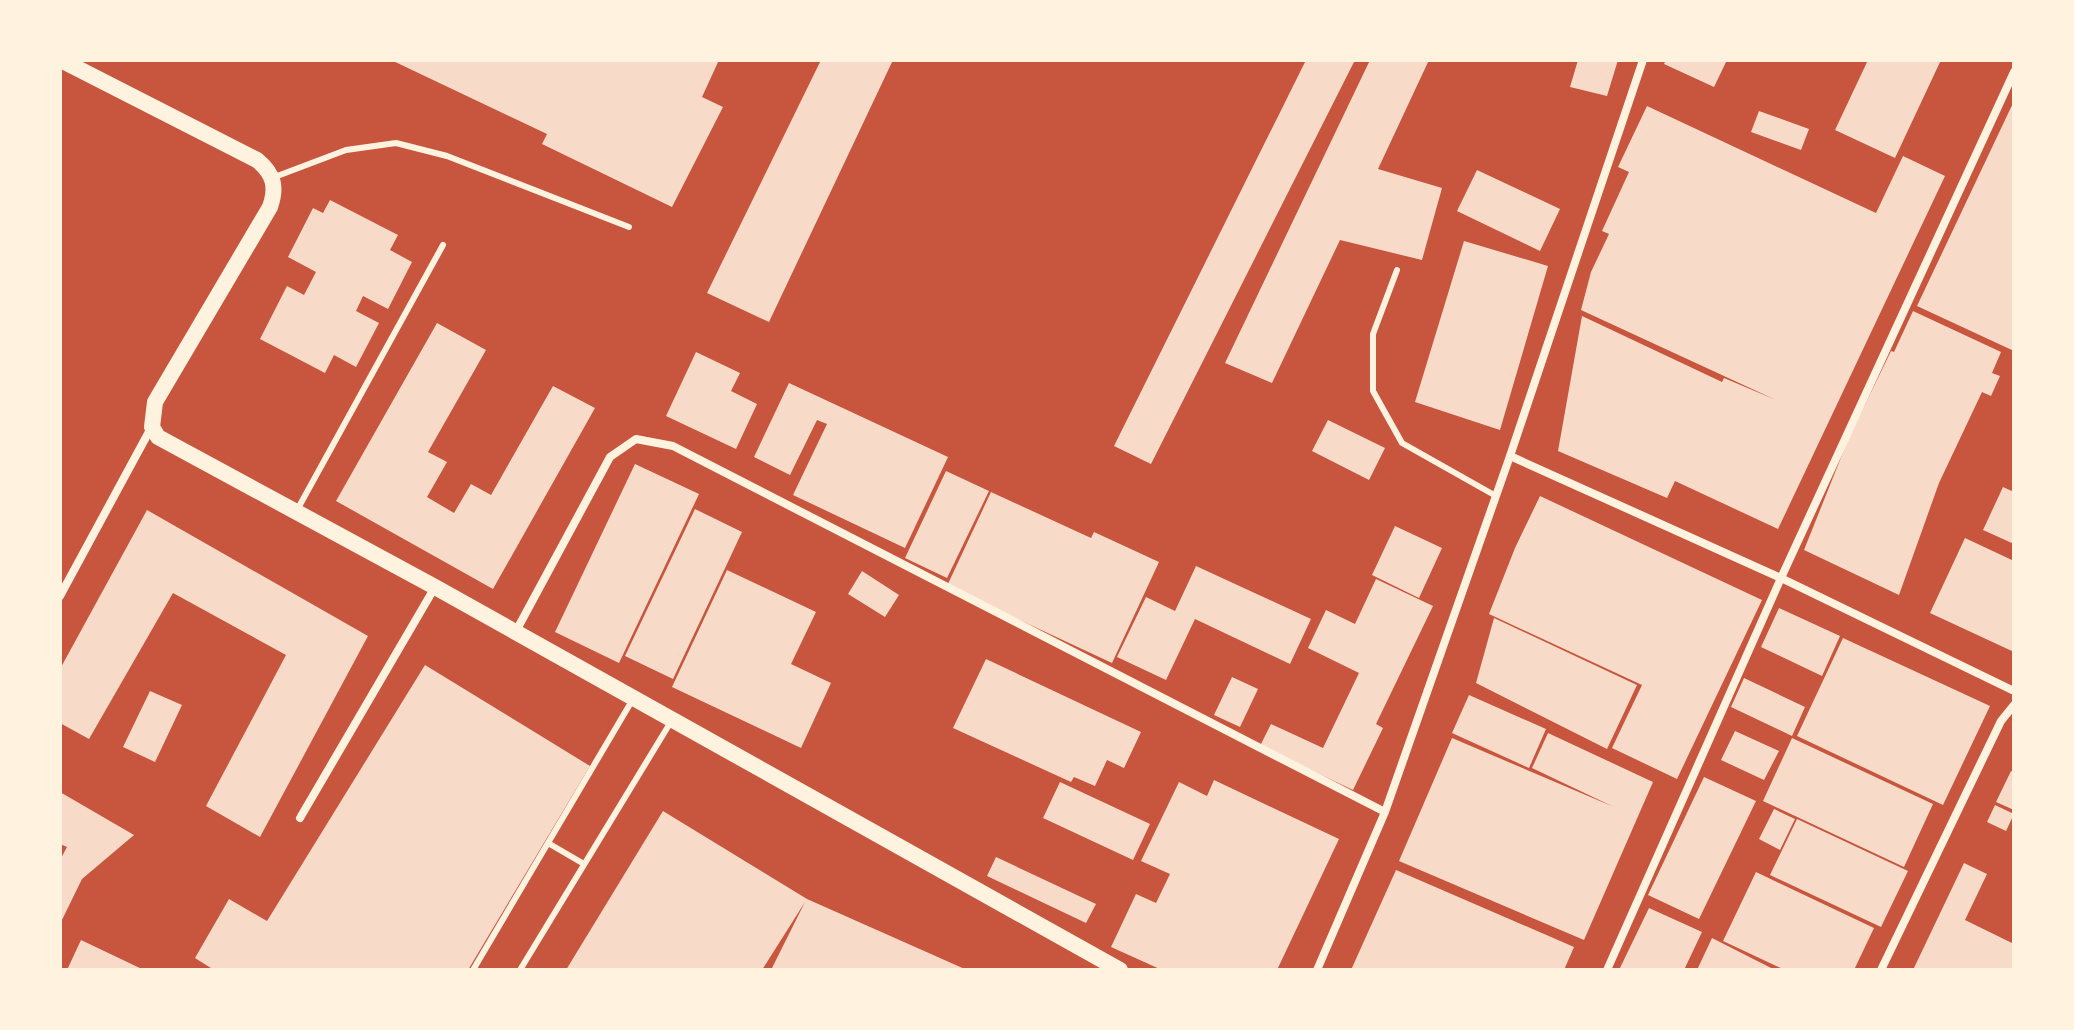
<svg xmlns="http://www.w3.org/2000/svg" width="2074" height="1030" viewBox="0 0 2074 1030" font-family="Merriweather,serif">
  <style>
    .building { fill: #f7dbc8 }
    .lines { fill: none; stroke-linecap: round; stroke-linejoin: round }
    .service { stroke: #fff3e0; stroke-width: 6 }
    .minor { stroke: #fff3e0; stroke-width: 8 }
    .secondary { stroke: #fff3e0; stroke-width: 16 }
  </style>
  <rect width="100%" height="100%" fill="#c8553d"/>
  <path class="building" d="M391 60H719L702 97 723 107 672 207 542 144 547 134Z
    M821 60H893L769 322 707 293Z
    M1306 60H1355L1151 464 1114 446Z
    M1370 60H1429L1378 169 1442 188 1422 260 1340 240 1272 383 1225 363Z
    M1578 60H1618L1607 96 1570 87Z
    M1666 60H1727L1714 87 1664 64Z
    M1868 60H1941L1895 158 1835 130Z
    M2014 101V351L1917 306Z
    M1647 106 1876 213 1903 156 1945 176 1778 529 1675 481 1667 498 1558 451 1582 316 1722 382 1724 378 1776 400 1581 310 1591 272 1609 234 1602 231 1629 172 1618 167Z
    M1759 111 1809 129 1801 150 1751 132Z
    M1477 170 1560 209 1540 251 1457 211Z
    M330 200 398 235 390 250 412 262 388 309 363 296 356 311 379 323 356 367 334 355 325 373 260 339 287 286 304 295 316 272 288 257 313 208 323 213Z
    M1464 241 1548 266 1500 430 1415 402Z
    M1913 311 2001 352 1992 373 2000 376 1991 396 1982 392 1939 483 1899 595 1804 550 1848 440 1891 351 1894 352Z
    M437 323 486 350 428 452 447 462 427 497 454 513 471 484 491 495 553 386 595 408 493 589 336 501Z
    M696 352 740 373 731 391 757 404 736 449 666 416Z
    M789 383 948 457 905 548 793 495 827 424 817 420 790 475 754 457Z
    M1328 420 1385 448 1369 480 1312 451Z
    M635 464 699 494 619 663 555 632Z
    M946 471 989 491 947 578 905 558Z
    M2003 487 2014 492V544L1983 530Z
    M991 492 1091 538 1094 532 1159 562 1112 663 947 586Z
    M1540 496 1762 600 1677 779 1612 748 1642 685 1489 614 1515 548Z
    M695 509 742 532 673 679 625 656Z
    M147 510 368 636 260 837 206 806 286 655 173 593 89 739 60 723V669Z
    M1395 526 1442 548 1419 598 1372 575Z
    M1965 538 2014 561V652L1930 613Z
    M1196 566 1311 619 1290 664 1195 619 1166 680 1117 657 1146 597 1175 611Z
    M727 570 816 612 791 664 831 683 801 748 672 687Z
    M862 571 899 595 885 617 848 594Z
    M1376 579 1433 606 1376 724 1383 728 1353 790 1260 746 1271 724 1323 748 1359 673 1308 648 1326 610 1355 624Z
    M1779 608 1840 636 1822 676 1761 647Z
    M1494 618 1637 685 1607 749 1476 683Z
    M1843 638 1990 706 1943 805 1797 736Z
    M986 659 1141 732 1124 768 1107 760 1095 786 1074 777 1071 782 953 728Z
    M425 665 590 766 468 970H214L195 958 229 899 267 921Z
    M1232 677 1258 689 1240 727 1214 715Z
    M1744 678 1805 707 1792 736 1731 707Z
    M150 691 182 705 155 762 123 747Z
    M1469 695 1546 729 1529 768 1452 733Z
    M1735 731 1779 751 1764 780 1721 760Z
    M1548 733 1653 782 1584 940 1399 861 1452 738 1614 807 1532 768Z
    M1792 738 1933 804 1904 867 1763 801Z
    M2011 771 2014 772V810L1996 802Z
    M1704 777 1756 801 1699 919 1648 895Z
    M1214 780 1339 839 1277 970H1162L1111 947 1136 894 1156 903 1170 874 1141 861 1179 782 1207 796Z
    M1060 782 1150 824 1133 860 1043 818Z
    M60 792 134 835 82 879 60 924V860L67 847 60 844Z
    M1995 805 2014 814 2006 831 1987 822Z
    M1774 809 1795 819 1780 850 1759 839Z
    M663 811 807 899 967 970H771L805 902 762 970H566Z
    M1797 819 1908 871 1881 927 1770 875Z
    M996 857 1096 904 1086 923 987 876Z
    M1964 863 1987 874 1965 920 2014 944V970H1913Z
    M1396 870 1574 947 1564 970H1351Z
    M1756 872 1874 928 1854 970H1785L1723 941Z
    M1649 908 1702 932 1684 970H1619Z
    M1712 938 1775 970H1697Z
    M81 940 144 970H67Z"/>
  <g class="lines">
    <path class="service" d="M272 178 346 150 396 143 447 156 629 227
      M1397 270 1373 334V391L1402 443 1496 496
      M296 512 443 245
      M548 843 584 864
      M473 970 633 699
      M520 970 672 720"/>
    <path class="minor" d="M1510 456 1781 578 2014 691
      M60 596 151 428
      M515 633 610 457 636 439 673 446 1385 812
      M300 818 435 587
      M1317 970 1385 812 1510 456 1643 60
      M1607 970 1781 578 2014 72
      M1881 970 2001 721 2014 705"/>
    <path class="secondary" d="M61 60 257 160C274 174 277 187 270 207L155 402 152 427 158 437 435 587 1120 970"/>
  </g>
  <rect width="2074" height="1030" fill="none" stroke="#fff3e0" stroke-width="124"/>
</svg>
